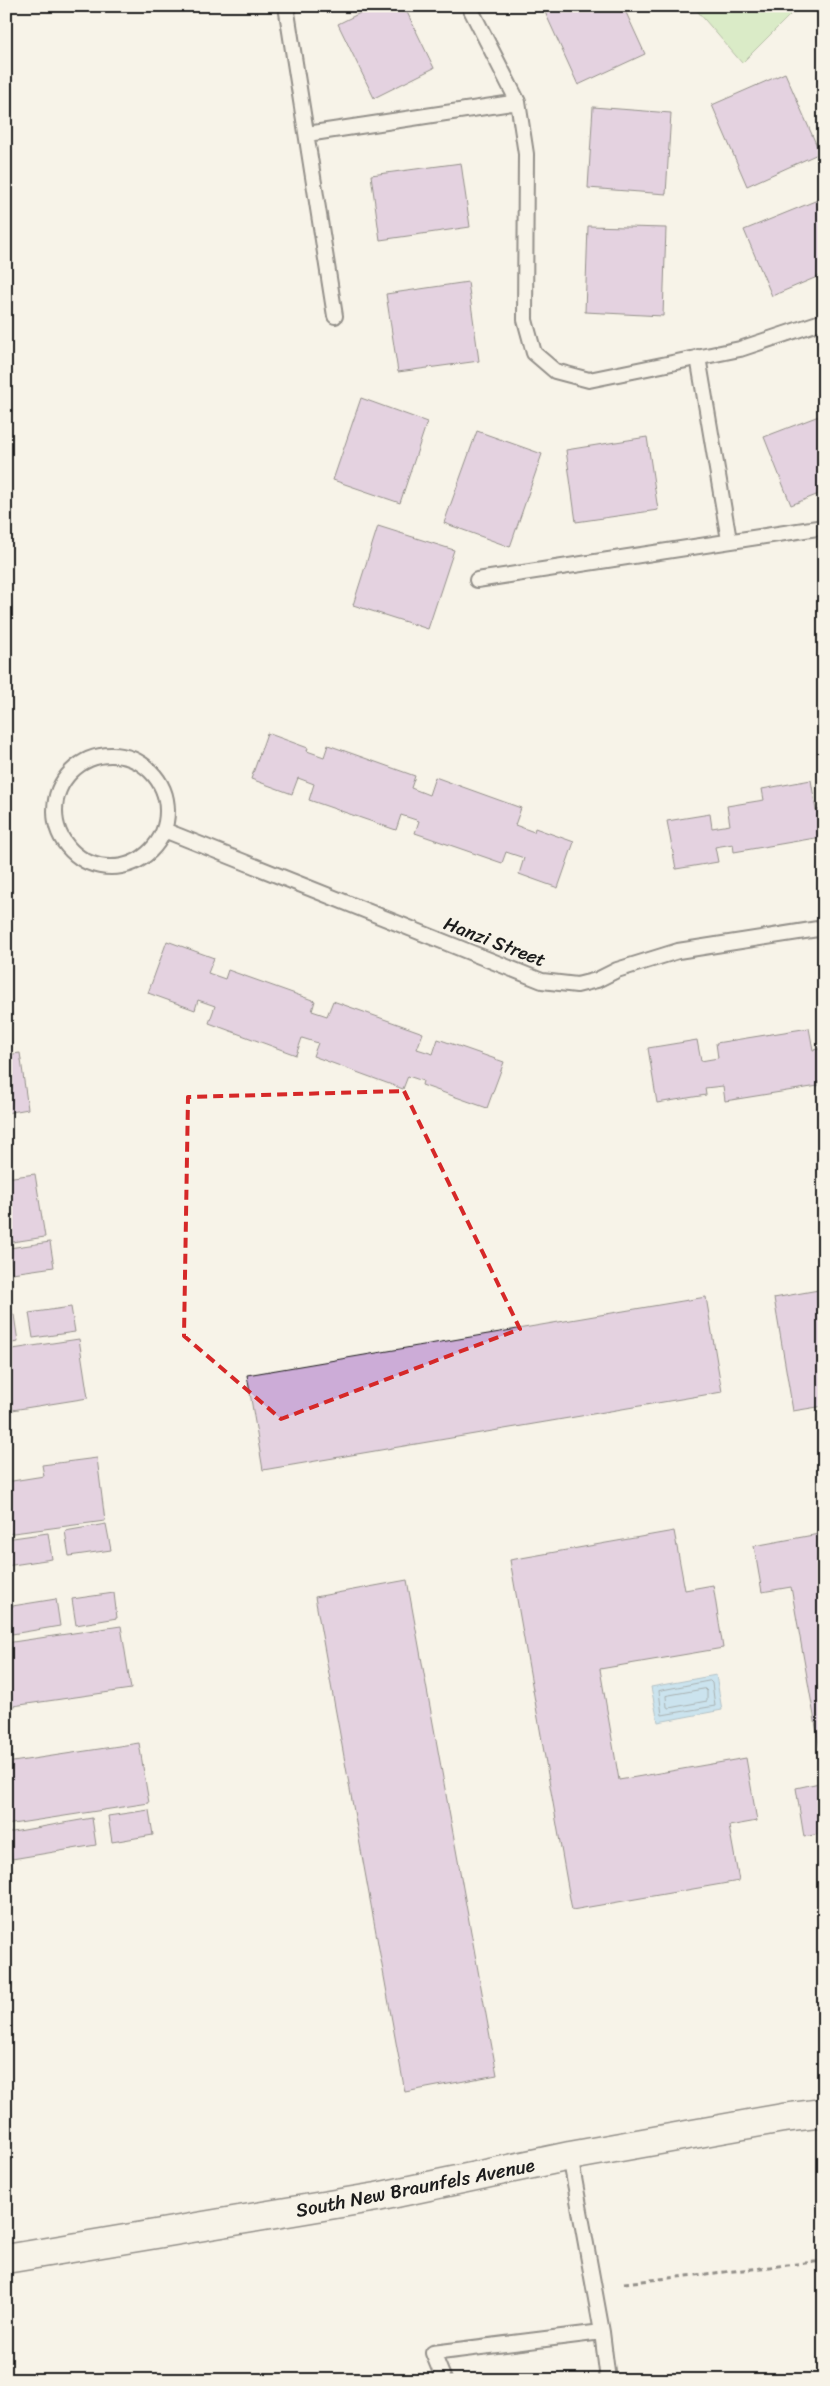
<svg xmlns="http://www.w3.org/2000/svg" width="830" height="2386" viewBox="0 0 830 2386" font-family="Sriracha,sans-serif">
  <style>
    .green { fill: #b6e29f; stroke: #697f5e }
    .water { fill: #94d1f5; stroke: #64899e }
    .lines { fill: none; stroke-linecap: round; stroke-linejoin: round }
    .shore { stroke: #4c6473; stroke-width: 1 }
    .building { fill: #ccacd7; stroke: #1c1c1c }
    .lane-casing { stroke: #1c1c1c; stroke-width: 18 }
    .secondary-casing { stroke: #1c1c1c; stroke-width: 31 }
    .path { stroke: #1c1c1c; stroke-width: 3; stroke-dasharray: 5 4; stroke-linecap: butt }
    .lane { stroke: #f7f3e8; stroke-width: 14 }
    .secondary { stroke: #f7f3e8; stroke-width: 28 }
    .marked { fill: none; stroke: #d62828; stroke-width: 4; stroke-dasharray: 10 6; stroke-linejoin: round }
    .labels { text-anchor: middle; stroke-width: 5; stroke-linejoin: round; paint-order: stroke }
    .street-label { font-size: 19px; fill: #1c1c1c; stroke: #f7f3e8 }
  </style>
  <rect width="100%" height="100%" fill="#f7f3e8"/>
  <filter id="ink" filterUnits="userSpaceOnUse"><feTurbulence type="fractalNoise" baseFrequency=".02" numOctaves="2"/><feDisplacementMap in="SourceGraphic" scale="10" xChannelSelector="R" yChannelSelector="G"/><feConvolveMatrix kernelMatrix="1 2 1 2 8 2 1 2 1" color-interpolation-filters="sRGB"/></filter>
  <g filter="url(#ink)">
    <path class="green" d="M693 6H780L790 15 742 63Z"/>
    <path class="water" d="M716 1675 722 1710 658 1722 651 1687Z"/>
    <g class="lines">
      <path class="shore" d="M710 1681 712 1683 715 1706 662 1715 659 1691Z
        M705 1689 707 1691V1701L669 1708 667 1707 666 1696Z"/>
    </g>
    <path class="building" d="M374 6H404L434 68 374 98 338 24Z
      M552 6H623L645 54 578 85 544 10Z
      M785 73 820 153 747 186 712 105Z
      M593 107 671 113 666 194 588 188Z
      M461 163 470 227 380 240 371 175Z
      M820 199 824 208V274L772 296 744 230Z
      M588 226 666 228 663 316 585 312Z
      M468 282 479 361 398 372 386 294Z
      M361 398 427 422 400 503 333 480Z
      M824 414V492L791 505 764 437Z
      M477 431 542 454 510 547 444 523Z
      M647 437 658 510 576 522 566 450Z
      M378 526 454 550 428 629 353 605Z
      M267 733 308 748 307 751 324 757 328 745 415 776 411 788 429 795 435 777 521 808 515 825 534 832 535 828 574 842 558 888 519 874 524 858 506 852 502 863 415 833 419 821 401 815 396 830 309 800 314 784 298 778 292 794 251 779Z
      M811 780 816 810 824 809V828L819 829 821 837 734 852 733 844 715 847 718 862 676 869 667 821 710 814 712 828 730 825 727 806 764 800 762 789Z
      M167 941 214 958 208 973 225 979 228 970 315 1001 312 1011 327 1016 333 1001 423 1033 417 1049 433 1054 438 1039 504 1062 487 1108 422 1085 423 1081 408 1076 403 1089 313 1056 318 1043 302 1038 296 1055 209 1023 215 1006 198 1000 195 1010 148 993Z
      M6 1021H8L12 1048 6 1049Z
      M809 1028 813 1050 824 1048V1081L818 1082V1086L725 1101 723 1086 705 1088 706 1095 657 1103 648 1048 697 1040 701 1061 718 1058 716 1043Z
      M20 1053 28 1109 6 1113V1055Z
      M35 1174 45 1237 6 1243V1178Z
      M50 1242 54 1267 12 1273 9 1248Z
      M824 1289V1406L793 1411 774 1298Z
      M706 1297 722 1392 263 1470 247 1375Z
      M71 1307 75 1332 33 1338 29 1313Z
      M14 1315 18 1342 6 1344V1316Z
      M79 1339 88 1398 6 1411V1350Z
      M97 1458 105 1521 6 1534V1482L44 1476 42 1465Z
      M106 1524 111 1550 69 1556 65 1531Z
      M674 1531 685 1590 713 1585 723 1648 600 1669 619 1780 746 1758 757 1821 729 1826 739 1881 572 1910 510 1560Z
      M48 1533 52 1559 6 1566V1539Z
      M824 1533V1772L791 1587 762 1592 754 1546Z
      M407 1580 497 2075 405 2092 315 1597Z
      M114 1593 117 1618 76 1625 72 1599Z
      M56 1599 60 1626 6 1635V1607Z
      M121 1626 131 1689 6 1707V1643Z
      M139 1743 149 1803 6 1825V1763Z
      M824 1782V1833L804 1837 796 1788Z
      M149 1810 153 1835 112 1842 108 1816Z
      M92 1818 96 1845 12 1859 7 1833Z"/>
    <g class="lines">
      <g class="lane-casing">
        <path id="lane" d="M286 6 335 316
          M469 6 518 102 526 154 525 320 534 353 555 371 589 380 740 349 824 321
          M307 134 518 102
          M698 357 729 540
          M477 580 824 527
          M55 811a56 56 0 1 1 112 0a56 56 0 1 1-112 0Z
          M164 830 542 981 577 985 597 980 617 970 678 951 824 928
          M570 2156 602 2332 608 2380
          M444 2380 433 2353 602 2332"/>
      </g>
      <g class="secondary-casing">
        <path id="secondary" d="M6 2259 377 2197 570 2156 783 2118 824 2113"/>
      </g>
      <path class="path" d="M624 2283 824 2261"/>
      <use href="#lane" class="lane"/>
      <use href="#secondary" class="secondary"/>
    </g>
  </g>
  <path d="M0 0H830V2386H0ZM404 1091 520 1329 281 1419 184 1336 188 1097Z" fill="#f7f3e8" fill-opacity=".55" fill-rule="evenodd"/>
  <path class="marked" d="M404 1091 520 1329 281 1419 184 1336 188 1097Z"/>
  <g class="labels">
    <g class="street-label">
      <text transform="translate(495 941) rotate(21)" y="7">Hanzi Street</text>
      <text transform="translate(415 2187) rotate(-11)" y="7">South New Braunfels Avenue</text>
    </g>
  </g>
  <rect width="830" height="2386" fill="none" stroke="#f7f3e8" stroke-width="25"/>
  <rect x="12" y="12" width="805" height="2361" fill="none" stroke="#1c1c1c" stroke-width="2" filter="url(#ink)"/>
</svg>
